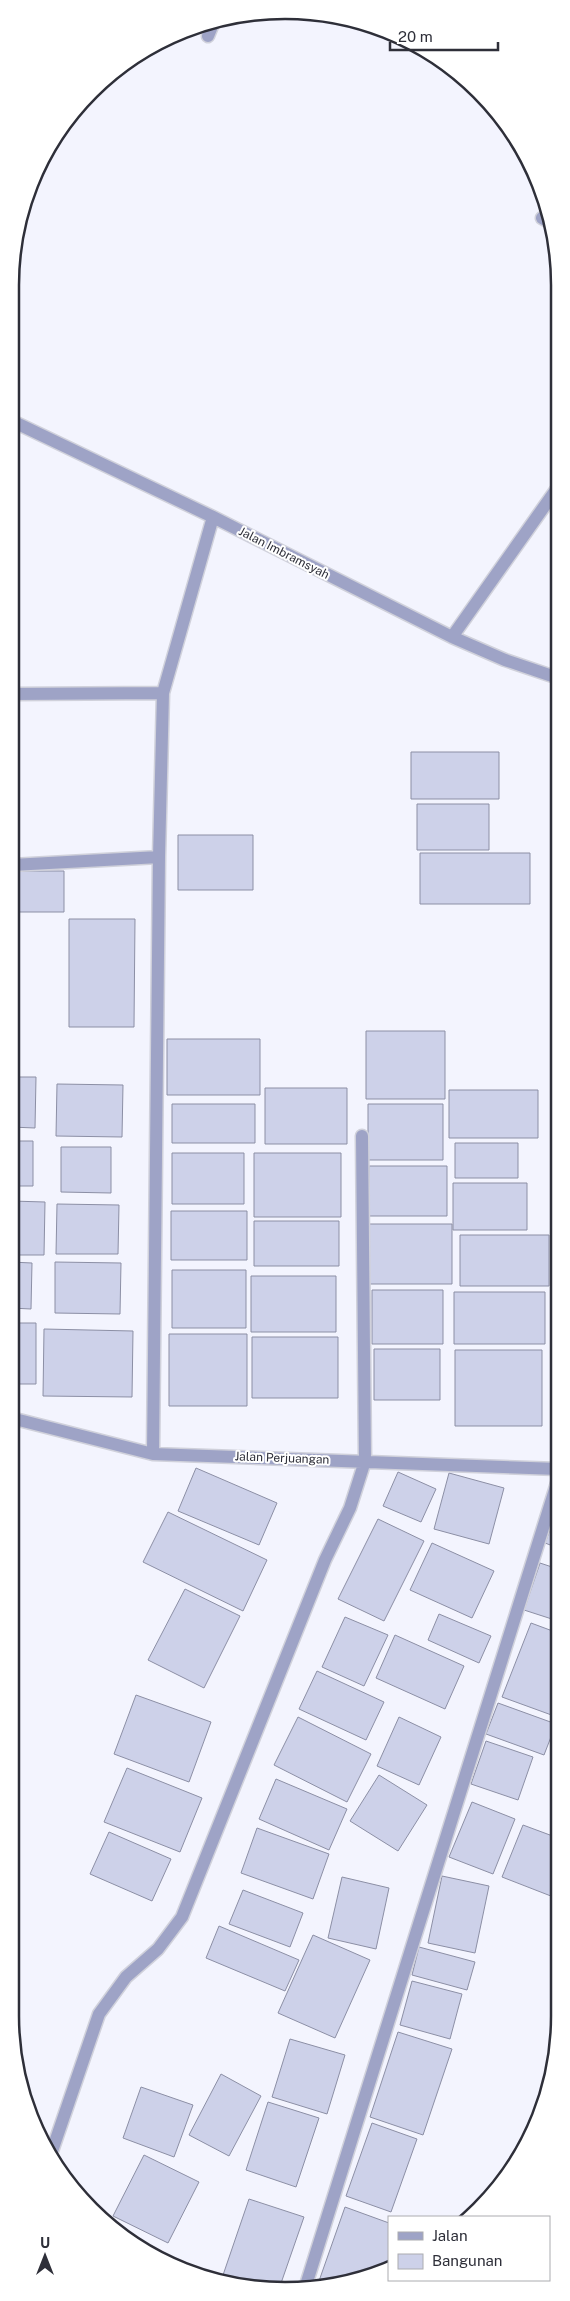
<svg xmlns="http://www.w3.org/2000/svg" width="570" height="2301" viewBox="0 0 570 2301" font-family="'Public Sans',sans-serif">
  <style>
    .building { fill: #cdd1e9; stroke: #8c8fa5 }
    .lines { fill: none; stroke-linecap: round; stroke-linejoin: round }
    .street-casing { stroke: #d0d1db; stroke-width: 15 }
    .street { stroke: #9ea3c6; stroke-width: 12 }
    .labels { text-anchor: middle; stroke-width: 4; stroke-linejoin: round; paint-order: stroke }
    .street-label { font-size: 12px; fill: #2e2f39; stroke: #fff }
    .rim { fill: none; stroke: #2e2f39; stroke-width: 2.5 }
  </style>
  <rect width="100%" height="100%" fill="#f3f4fe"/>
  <path class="building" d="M411 752H499V799H411Z
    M417 804H489V850H417Z
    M178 835H253V890H178Z
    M420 853H530V904H420Z
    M12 871H64V912H11Z
    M69 919H135L134 1027H69Z
    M366 1031H445V1099H366Z
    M167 1039H260V1095H167Z
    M11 1077H36L35 1128 11 1127Z
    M57 1084 123 1085 122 1137 56 1136Z
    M265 1088H347V1144H265Z
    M449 1090H538V1138H449Z
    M172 1104H255V1143H172Z
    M368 1104H443V1160H368Z
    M11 1141H33V1186H11Z
    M455 1143H518V1178H455Z
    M61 1147H111V1193L61 1192Z
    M172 1153H244V1204H172Z
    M254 1153H341V1217H254Z
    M369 1166H447V1216H369Z
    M453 1183H527V1230H453Z
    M11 1201 45 1202 44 1255H11Z
    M57 1204 119 1205 118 1254H56Z
    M171 1211H247V1260H171Z
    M254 1221H339V1266H254Z
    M367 1224H452V1284H367Z
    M460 1235H549V1286H460Z
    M11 1262 32 1263 31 1309 11 1308Z
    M55 1262 121 1263 120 1314 55 1313Z
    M172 1270H246V1328H172Z
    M251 1276H336V1332H251Z
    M372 1290H443V1344H372Z
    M454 1292H545V1344H454Z
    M11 1323H36V1384H11Z
    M44 1329 133 1331 132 1397 43 1396Z
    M169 1334H247V1406H169Z
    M252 1337H338V1398H252Z
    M374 1349H440V1400H374Z
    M455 1350H542V1426H455Z
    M196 1468 277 1503 259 1545 178 1511Z
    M398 1472 436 1489 421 1522 383 1506Z
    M449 1473 504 1488 489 1544 434 1529Z
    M558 1509V1548L545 1543Z
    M168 1512 267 1560 243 1611 143 1562Z
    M378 1519 424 1541 384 1621 338 1599Z
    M432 1543 494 1571 472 1618 410 1590Z
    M540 1563 558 1569V1621L524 1610Z
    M185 1589 240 1616 204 1688 148 1660Z
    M439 1614 491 1636 479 1663 428 1640Z
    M345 1617 388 1635 364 1686 322 1667Z
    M531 1623 558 1633 557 1717 502 1697Z
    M395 1635 464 1666 445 1709 376 1678Z
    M317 1671 384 1702 366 1740 299 1709Z
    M136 1695 211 1722 189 1782 114 1754Z
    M498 1703 556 1724 544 1755 486 1734Z
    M298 1717 371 1754 347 1802 274 1765Z
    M399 1717 441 1737 419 1785 377 1766Z
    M486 1741 533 1757 518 1800 471 1784Z
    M127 1768 202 1798 180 1852 104 1822Z
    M379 1775 427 1805 398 1851 350 1821Z
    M276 1779 347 1809 329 1850 259 1819Z
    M472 1802 515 1819 493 1874 449 1857Z
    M523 1825 558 1838 556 1898 502 1877Z
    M257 1828 329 1854 313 1899 241 1873Z
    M109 1832 171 1859 152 1901 90 1874Z
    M442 1876 489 1886 475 1953 428 1943Z
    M342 1877 389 1888 376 1949 328 1938Z
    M243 1890 303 1913 290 1947 229 1924Z
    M219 1926 299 1960 285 1991 206 1958Z
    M313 1935 370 1960 335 2038 278 2013Z
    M419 1947 475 1962 467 1990 412 1975Z
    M412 1981 462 1994 450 2039 400 2025Z
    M398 2032 452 2049 423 2135 370 2117Z
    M290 2039 345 2055 327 2114 272 2097Z
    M221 2074 261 2096 229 2156 189 2135Z
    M141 2087 193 2105 174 2157 123 2138Z
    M268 2102 319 2118 296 2187 246 2170Z
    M372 2123 417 2139 391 2212 346 2196Z
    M144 2155 199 2182 168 2243 113 2216Z
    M249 2199 304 2217 279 2289 267 2290 222 2278Z
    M345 2207 389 2223V2268L373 2276 324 2283 319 2281Z"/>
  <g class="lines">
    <g class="street-casing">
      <path id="street" d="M208 36 215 19
        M542 218 549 222
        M12 421 213 517 452 637 505 660 558 678
        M452 637 558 487
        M12 694 163 693
        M12 865 159 857
        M11 1418 153 1454 558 1469
        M153 1454 159 857 163 693 213 517
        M51 2154 99 2014 126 1977 158 1949 182 1917 325 1560 350 1508 365 1461 362 1136
        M306 2285 558 1480"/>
    </g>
    <use href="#street" class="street"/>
  </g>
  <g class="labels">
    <g class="street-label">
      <text transform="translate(284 553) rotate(27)" y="4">Jalan Imbramsyah</text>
      <text transform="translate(282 1458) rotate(2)" y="4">Jalan Perjuangan</text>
    </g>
  </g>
  <path d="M0 0H570V2301H0ZM285 19H285A266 266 0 0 1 551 285V2016A266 266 0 0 1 285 2282H285A266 266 0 0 1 19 2016V285A266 266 0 0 1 285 19Z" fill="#fff" fill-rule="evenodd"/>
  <path class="rim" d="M285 19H285A266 266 0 0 1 551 285V2016A266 266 0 0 1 285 2282H285A266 266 0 0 1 19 2016V285A266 266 0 0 1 285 19Z"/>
  <rect x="388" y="2216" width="162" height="65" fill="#ffffff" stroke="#abacb0"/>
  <rect x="398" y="2232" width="25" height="8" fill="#9ea3c6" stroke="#abacb0"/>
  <text x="432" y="2241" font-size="15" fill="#2e2f39">Jalan</text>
  <rect x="398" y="2254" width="25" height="15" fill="#cdd1e9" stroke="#abacb0"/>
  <text x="432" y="2266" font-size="15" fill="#2e2f39">Bangunan</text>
  <g transform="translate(45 2256)" stroke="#ffffff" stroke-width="4" paint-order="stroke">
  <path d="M0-4L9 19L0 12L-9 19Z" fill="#2e2f39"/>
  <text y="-8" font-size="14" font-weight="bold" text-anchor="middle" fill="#2e2f39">U</text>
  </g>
  <path d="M390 42v8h108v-8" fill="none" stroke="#2e2f39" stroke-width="2.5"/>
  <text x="398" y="42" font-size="15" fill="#2e2f39" stroke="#ffffff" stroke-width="4" paint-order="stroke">20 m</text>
</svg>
